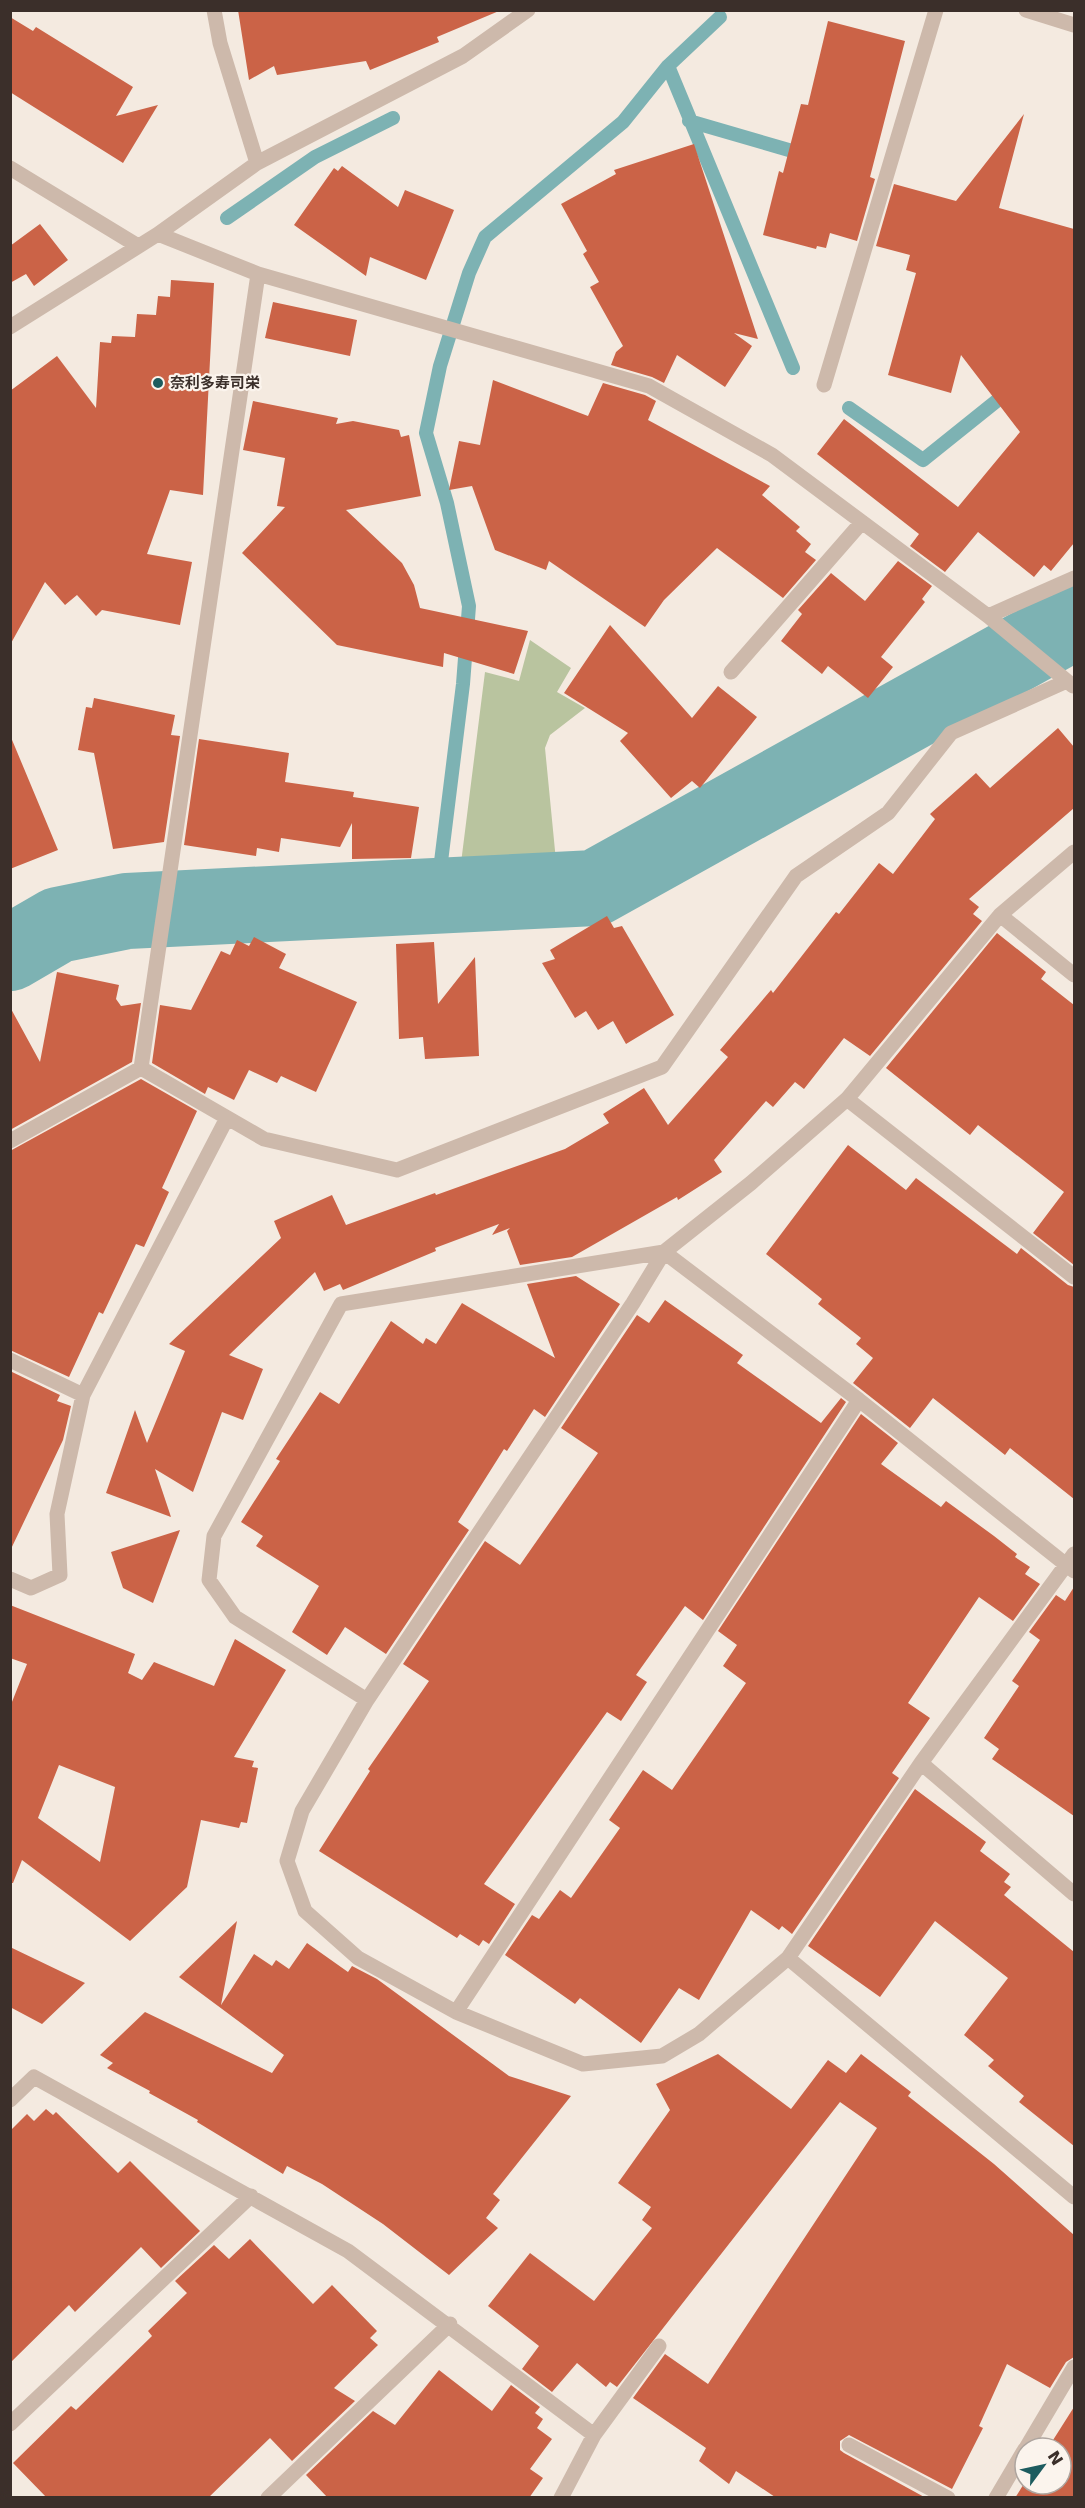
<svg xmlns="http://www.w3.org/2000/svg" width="1085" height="2508" viewBox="0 0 1085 2508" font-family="'DejaVu Sans','Noto Sans JP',sans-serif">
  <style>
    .green { fill: #b9c49f }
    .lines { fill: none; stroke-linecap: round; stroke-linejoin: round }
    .stream { stroke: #7db2b3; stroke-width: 14 }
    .river { stroke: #7db2b3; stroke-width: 76 }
    .building { fill: #cb6347; fill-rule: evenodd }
    .minor { stroke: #cdb9ab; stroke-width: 15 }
    .poi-dot { fill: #1d5c5f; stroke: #fbf4ed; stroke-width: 2 }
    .labels { text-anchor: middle; stroke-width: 4.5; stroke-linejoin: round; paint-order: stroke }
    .poi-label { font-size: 15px; font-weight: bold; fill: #3b2f2a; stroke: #fbf4ed; text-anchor: start }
  </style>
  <rect width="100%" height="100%" fill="#f4eae0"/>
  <path class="green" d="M530 640 571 668 557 692 585 708 550 735 545 748 557 871 478 879 460 871 485 672 519 681Z
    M1074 640V665L1053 648Z"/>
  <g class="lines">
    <path class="stream" d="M668 66 793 368
      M689 121 806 155
      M227 218 315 157 393 118
      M849 408 923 460 1009 391
      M437 894 463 684 469 606 447 503 426 433 440 366 469 273 485 237 623 122 668 66 720 17"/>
    <path class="river" d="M10 953 58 925 127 911 595 888 1074 622"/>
  </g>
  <path class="building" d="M238 10H499V11L437 37 439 42 370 70 366 61 277 75 274 66 249 80Z
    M10 17 33 31 36 27 133 87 116 116 158 105 123 163 10 92Z
    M828 21 905 41 870 177 875 179 857 241 830 233 826 248 817 246 816 249 763 235 779 171 783 173 801 104 808 105Z
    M1024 114 999 208 1074 229V543L1051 571 1044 565 1034 577 978 532 945 572 910 546 919 534 817 454 844 419 958 507 1020 432 961 355 951 393 888 375 916 273 906 270 910 255 876 246 894 184 956 201Z
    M694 144 758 339 734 333 752 346 725 387 677 355 664 383 652 377 611 365 616 352 623 346 590 287 599 282 583 254 587 251 561 204 616 174 614 170Z
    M342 166 398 207 405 190 454 210 426 280 370 257 366 276 294 225 334 168 338 171Z
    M40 224 68 260 34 286 26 274 10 283V246Z
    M171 280 214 283 203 495 170 490 147 554 192 562 180 625 102 610 96 616 77 595 65 605 45 582 10 645V391L57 356 96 408 100 342 111 343 112 336 135 337 137 314 156 315 158 296 170 297Z
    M273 302 357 320 350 356 265 338Z
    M493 380 588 416 603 383 645 395 656 401 648 420 770 486 762 495 800 527 796 531 811 544 805 552 816 560 783 598 717 548 664 600 645 627 549 561 546 570 495 550 472 486 449 490 459 441 480 445Z
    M253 401 338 418 336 424 353 421 399 430 401 437 409 435 421 496 346 510 402 563 414 585 420 608 528 631 514 674 444 653 443 667 337 645 242 553 285 507 277 506 285 458 243 450Z
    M898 561 932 586 922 599 925 602 881 657 893 667 868 698 828 666 822 674 781 641 802 614 798 610 831 573 865 601Z
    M610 625 692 718 718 686 757 717 700 788 692 781 671 798 620 741 628 733 564 693Z
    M94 698 175 715 171 735 180 736 164 842 113 849 94 753 78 750 86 707 92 708Z
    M1058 728 1074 747V808L969 899 979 907 973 914 982 921 870 1056 844 1038 804 1089 795 1082 773 1107 766 1101 714 1160 722 1172 678 1200 677 1197 572 1257 520 1265 507 1231 510 1228 492 1235 499 1224 435 1248 436 1251 343 1290 340 1284 324 1291 315 1272 229 1355 263 1369 243 1420 222 1412 193 1492 155 1469 171 1517 106 1493 135 1410 147 1443 185 1351 169 1344 281 1238 274 1221 332 1195 346 1225 435 1193 436 1195 565 1149 609 1123 603 1114 644 1088 668 1125 728 1057 720 1050 771 990 773 993 836 912 839 914 879 863 893 874 935 819 930 814 976 773 990 788Z
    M10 735 58 850 10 869Z
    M199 739 289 753 285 782 354 792 353 797 419 807 411 858 352 859V823L340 847 281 838 279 852 257 848 256 856 184 845Z
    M607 916 614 928 622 926 674 1015 626 1044 613 1021 598 1030 586 1011 575 1018 542 963 555 959 550 950Z
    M997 933 1046 972 1041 979 1074 1005V1265L1033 1233 1064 1192 978 1125 970 1135 886 1068Z
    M254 937 286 954 279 968 357 1002 316 1092 281 1076 277 1083 249 1070 234 1100 208 1087 205 1094 152 1063 160 1005 191 1010 221 951 230 955 237 940 249 946Z
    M434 942 438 1004 475 957 479 1056 425 1059 423 1037 399 1039 396 944Z
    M57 972 119 985 116 999 121 1006 141 1003 132 1062 10 1130V1007L40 1062Z
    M141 1079 197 1111 162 1188 169 1192 144 1247 136 1244 103 1314 99 1312 69 1377 10 1350V1151Z
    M848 1145 906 1190 916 1178 1017 1254 1021 1248 1068 1285 1074 1287V1499L1010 1448 1005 1455 933 1398 910 1428 853 1383 873 1358 856 1344 861 1338 818 1304 822 1299 766 1254Z
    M576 1276 620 1304 545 1417 534 1409 507 1451 504 1449 458 1522 469 1530 386 1654 345 1627 327 1655 292 1632 319 1586 256 1546 263 1536 241 1522 280 1461 276 1459 320 1392 339 1404 391 1321 423 1344 426 1338 436 1344 462 1303 555 1358 527 1284Z
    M665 1300 743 1355 737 1363 821 1423 841 1398 846 1402 703 1620 685 1606 636 1675 647 1682 621 1721 607 1712 484 1884 515 1904 489 1944 483 1940 479 1946 460 1934 457 1938 319 1851 370 1771 368 1769 429 1681 403 1664 485 1541 520 1565 598 1453 561 1428 637 1315 649 1323Z
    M10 1371 60 1395 57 1401 71 1406 63 1440 10 1551Z
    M861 1414 898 1443 881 1464 941 1507 946 1501 994 1536 1017 1554 1015 1557 1030 1567 1025 1574 1040 1584 1013 1621 979 1597 908 1703 930 1718 892 1773 899 1778 792 1934 782 1926 779 1930 751 1910 699 2000 679 1988 641 2043 580 1998 575 2004 505 1955 532 1915 539 1919 560 1890 571 1898 620 1828 609 1820 643 1770 672 1790 746 1683 723 1666 737 1645 718 1631Z
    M180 1530 153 1603 123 1588 111 1552Z
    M1074 1587V1816L992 1759 999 1749 984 1738 1019 1686 1012 1681 1040 1640 1029 1632 1056 1595 1065 1601Z
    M10 1605 135 1654 128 1673 142 1680 154 1662 214 1686 235 1639 286 1670 234 1757 254 1761 252 1767 258 1768 247 1823 241 1822 239 1828 201 1820 187 1887 130 1941 22 1860 13 1883H10V1707L27 1664 10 1658ZM59 1765 115 1787 100 1862 38 1818Z
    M915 1789 986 1842 980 1851 1010 1874 1004 1882 1011 1887 1004 1895 1074 1952V2146L1019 2102 1024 2096 988 2066 994 2060 964 2035 1008 1978 935 1921 880 1997 808 1946Z
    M237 1921 221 2005 254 1954 272 1966 276 1960 289 1969 307 1943 348 1972 352 1966 377 1979 509 2076 571 2096 493 2194 500 2200 486 2218 498 2228 449 2275 383 2224 322 2184 287 2166 283 2174 197 2122 198 2120 149 2093 150 2091 107 2068 113 2063 100 2055 145 2012 272 2073 284 2055 179 1977Z
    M10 1947 85 1983 42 2024 10 2007Z
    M718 2054 791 2109 828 2060 846 2073 861 2054 911 2092 908 2096 994 2164 1074 2235V2357L1066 2362 1050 2388 1007 2364 979 2426 983 2428 952 2489 849 2435 840 2441V2450L844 2453 926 2498 775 2497 736 2471 729 2484 699 2461 706 2448 633 2398 665 2354 708 2384 877 2128 840 2102 617 2387 610 2382 606 2387 577 2363 552 2392 522 2369 539 2346 488 2306 530 2253 594 2301 652 2228 642 2220 651 2207 618 2183 670 2110 656 2084Z
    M46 2109 53 2115 56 2112 118 2173 130 2161 200 2231 161 2268 141 2247 75 2312 69 2305 10 2363V2131L27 2114 34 2121Z
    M250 2239 313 2304 332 2285 377 2331 370 2338 378 2345 334 2388 355 2401 292 2461 270 2438 208 2498H47L13 2463 71 2406 76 2410 152 2336 148 2331 187 2293 175 2281 214 2245 229 2259Z
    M439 2370 492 2411 511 2385 540 2407 535 2413 543 2419 537 2428 552 2439 530 2469 543 2478 529 2498H328L306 2475 373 2411 395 2425Z
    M1074 2407V2498H1015L1025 2482 1061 2484V2448H1048Z"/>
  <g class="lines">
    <path class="minor" d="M214 10 220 43 257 163
      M1026 10 1074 25
      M10 168 138 246
      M158 234 258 274 649 386 772 455 988 616 1073 686
      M10 327 158 234 257 163 463 56 528 10
      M824 385 936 10
      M988 616 1074 578
      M731 672 862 522
      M1074 852 1000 915 847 1099 751 1183 664 1252 633 1303 367 1700 302 1811 287 1861 305 1911 358 1958 456 2012 583 2064 662 2056 699 2034 788 1958 921 1763 1074 1554
      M1000 915 1074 975
      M141 1068 264 1139 397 1170 662 1067 796 876 888 813 951 733 1067 681
      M847 1099 1074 1277
      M10 1141 141 1068 258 274
      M10 1360 83 1395
      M10 1579 31 1588 60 1575 57 1514 83 1395 227 1118
      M367 1700 235 1617 209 1580 214 1536 341 1304 664 1252 859 1400 1074 1571
      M921 1763 1074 1894
      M788 1958 1074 2197
      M456 2012 859 1400
      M10 2100 34 2077 348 2251 594 2435 561 2498
      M10 2424 251 2196
      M594 2435 659 2346
      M849 2445 948 2498
      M1026 2448 1074 2367
      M268 2498 450 2324
      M996 2498 1025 2449"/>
  </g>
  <circle class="poi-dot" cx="158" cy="383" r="6"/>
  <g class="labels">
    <g class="poi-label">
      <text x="170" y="388">奈利多寿司栄</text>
    </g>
  </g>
  <rect width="1085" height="2508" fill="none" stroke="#3b2f2a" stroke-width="24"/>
  <g transform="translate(1043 2466) rotate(57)"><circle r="28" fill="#fbf4ed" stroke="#aea59f" stroke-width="1.5"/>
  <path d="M0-4.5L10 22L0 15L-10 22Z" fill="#1d5c5f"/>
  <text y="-9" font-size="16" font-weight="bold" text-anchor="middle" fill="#3b2f2a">N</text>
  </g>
</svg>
